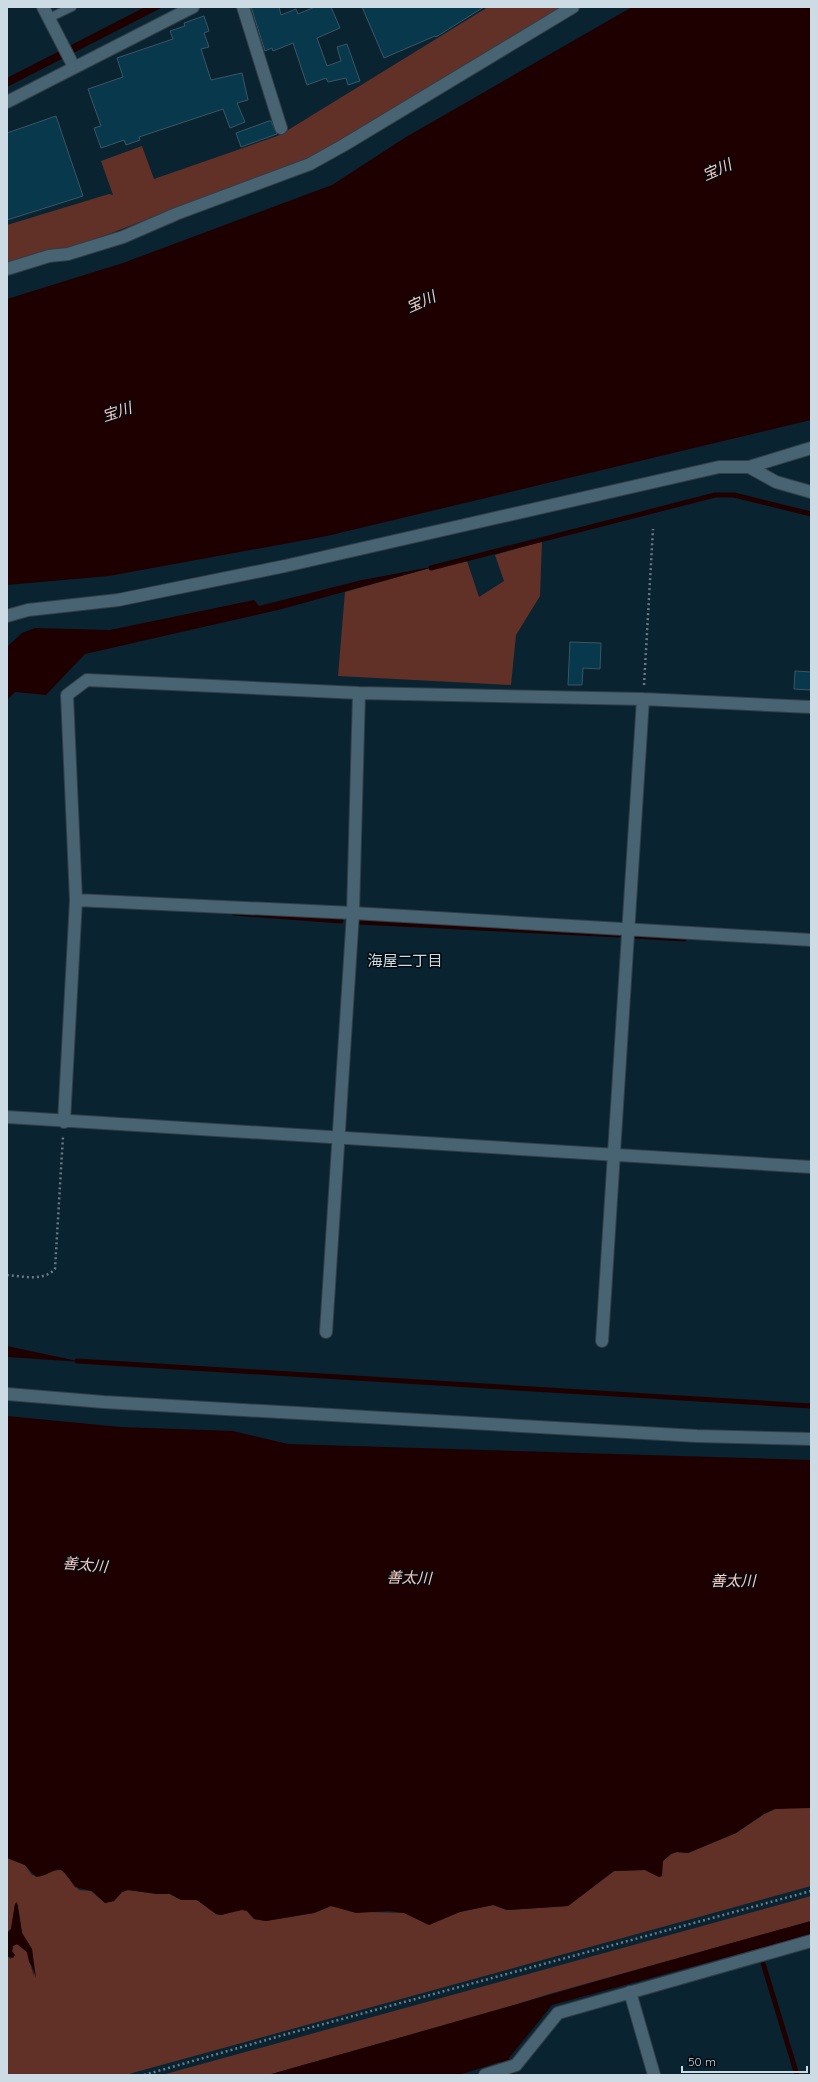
<svg xmlns="http://www.w3.org/2000/svg" width="818" height="2082" viewBox="0 0 818 2082" font-family="Quicksand,'Noto Sans JP',sans-serif">
  <style>
    .green { fill: #613128 }
    .water { fill: #1f0000 }
    .lines { fill: none; stroke-linecap: round; stroke-linejoin: round }
    .stream { stroke: #1f0000; stroke-width: 5 }
    .building { fill: #07384c; stroke: #3b5563 }
    .service-casing { stroke: #313e48; stroke-width: 10 }
    .minor-casing { stroke: #313e48; stroke-width: 14 }
    .tertiary-casing { stroke: #313e48; stroke-width: 14 }
    .path { stroke: #677b86; stroke-width: 2.5; stroke-dasharray: 2 3; stroke-linecap: butt }
    .service { stroke: #486371; stroke-width: 8 }
    .minor { stroke: #486371; stroke-width: 12 }
    .tertiary { stroke: #486371; stroke-width: 12 }
    .labels { text-anchor: middle; stroke-width: 3; stroke-linejoin: round; paint-order: stroke }
    .water-label { font-size: 15px; font-style: italic; fill: #facdc4; stroke: #030b11 }
    .neighbourhood-label { font-size: 15px; fill: #cddce4; stroke: #030b11 }
  </style>
  <rect width="100%" height="100%" fill="#0a2330"/>
  <path class="green" d="M488 7H562L345 139 308 158 67 250 7 265V225L109 194 113 195 101 161 142 146 154 179 280 135Z
    M542 541 540 596 516 635 511 685 338 676 345 592 437 566 467 561 479 597 504 581 495 555Z
    M788 1808H811V1886L125 2075H7V1956L11 1959 13 1946 17 1944 27 1952 34 1977 32 1949 22 1933 18 1905 15 1904 11 1929 7 1933V1858L25 1865 32 1875 42 1876 49 1871 62 1870 79 1890 91 1891 105 1903 114 1901 122 1892 128 1890 157 1894H170L181 1900H197L216 1914 221 1915 242 1909 247 1911 254 1919 266 1921 314 1913 331 1906 369 1912 405 1913 429 1925 459 1912 493 1905 507 1910 568 1906 614 1871 645 1870 659 1877 663 1861 671 1854 676 1852 688 1853 736 1833 764 1814 775 1809Z
    M811 1896V1921L549 1994 502 2009 268 2075H162Z"/>
  <path class="water" d="M145 7H163L7 87V78Z
    M632 7H811V420L327 536 109 576 7 585V299L123 263 332 185 406 137Z
    M437 566 282 609 85 654 46 695 15 692 7 700V647L22 633 35 628 110 630 254 600 259 606 362 580Z
    M7 1346 82 1362 7 1357Z
    M7 1416 121 1427 233 1431 288 1444 811 1460V1808L775 1809 764 1814 736 1833 688 1853 677 1852 671 1854 663 1861 662 1876 659 1877 645 1870 614 1871 568 1906 507 1910 493 1905 460 1912 429 1925 404 1913 389 1911 356 1913 331 1906 314 1913 266 1921 254 1919 247 1911 242 1910 221 1915 216 1914 197 1900H181L170 1894H157L128 1890 122 1892 114 1901 105 1903 92 1891 75 1887C55 1857 61 1873 36 1877L25 1865 7 1858Z
    M17 1902 22 1933 32 1949 36 1978 32 1966 29 1962 27 1952 17 1944 13 1946 12 1951 15 1955 13 1958 7 1956V1933L11 1929 15 1904Z
    M811 1921V1934L552 2005 509 2058 514 2075H504L500 2062 459 2075H268C449 2024 630 1971 811 1921Z"/>
  <g class="lines">
    <path class="stream" d="M431 568 715 495H734L811 514
      M234 913 341 921
      M358 922 619 935
      M635 936 684 939
      M77 1361 811 1406
      M763 1963 797 2075"/>
  </g>
  <path class="building" d="M251 7H279L281 15 296 9 298 14 315 7H331L340 28 317 38 327 66 341 61 337 47 347 44 360 81 348 85 346 78 328 82 326 78 307 85 293 43 273 51 272 48 265 51Z
    M362 7H484L436 37 435 36 384 58Z
    M204 16 209 31 204 33 209 47 201 49 211 80 242 73 248 100 237 103 245 122 230 128 223 109 139 137 140 140 126 145 124 140 101 148 94 128 101 126 88 89 123 77 117 58 173 39 170 31 185 26 184 23Z
    M56 116 83 196 7 220V133Z
    M269 121H271L277 134 241 147 236 133Z
    M570 642 601 643 600 669 583 668 582 685H568Z
    M795 671 811 672V690L794 689Z"/>
  <g class="lines">
    <g class="service-casing">
      <path id="service" d="M49 18 72 7"/>
    </g>
    <g class="minor-casing">
      <path id="minor" d="M43 7 74 67
        M243 7 281 128
        M7 269 49 256 68 254 123 237 176 214 310 164 344 145 573 7
        M749 467 776 482 811 492
        M7 616 28 610 118 600 285 566 719 467H749L811 448
        M76 900 353 913 811 940
        M7 1117 811 1167
        M64 1122 76 900 67 695 87 680 359 693 643 699 811 707
        M326 1332 353 913 359 693
        M602 1341 643 699
        M7 1394 104 1402 697 1436 811 1439
        M630 1992 654 2075
        M485 2075 516 2065 558 2013 811 1941"/>
    </g>
    <g class="tertiary-casing">
      <path id="tertiary" d="M7 102 193 7"/>
    </g>
    <path class="path" d="M644 685 653 529
      M7 1275C22 1276 43 1282 55 1269L63 1136
      M144 2075 287 2034 811 1891"/>
    <use href="#service" class="service"/>
    <use href="#minor" class="minor"/>
    <use href="#tertiary" class="tertiary"/>
  </g>
  <g class="labels">
    <g class="water-label">
      <text transform="translate(717 170) rotate(-24)" y="5">宝川</text>
      <text transform="translate(421 302) rotate(-24)" y="5">宝川</text>
      <text transform="translate(117 412) rotate(-18)" y="5">宝川</text>
      <text transform="translate(85 1565) rotate(5)" y="5">善太川</text>
      <text transform="translate(409 1578) rotate(1)" y="5">善太川</text>
      <text x="733" y="1586">善太川</text>
    </g>
    <g class="neighbourhood-label">
      <text x="405" y="966">海屋二丁目</text>
    </g>
  </g>
  <rect width="818" height="2082" fill="none" stroke="#cddce4" stroke-width="16"/>
  <path d="M682 2066v6h125v-6" fill="none" stroke="#cddce4" stroke-width="2"/>
  <text x="688" y="2066" font-size="12" fill="#cddce4" stroke="#030b11" stroke-width="3" paint-order="stroke">50 m</text>
</svg>
